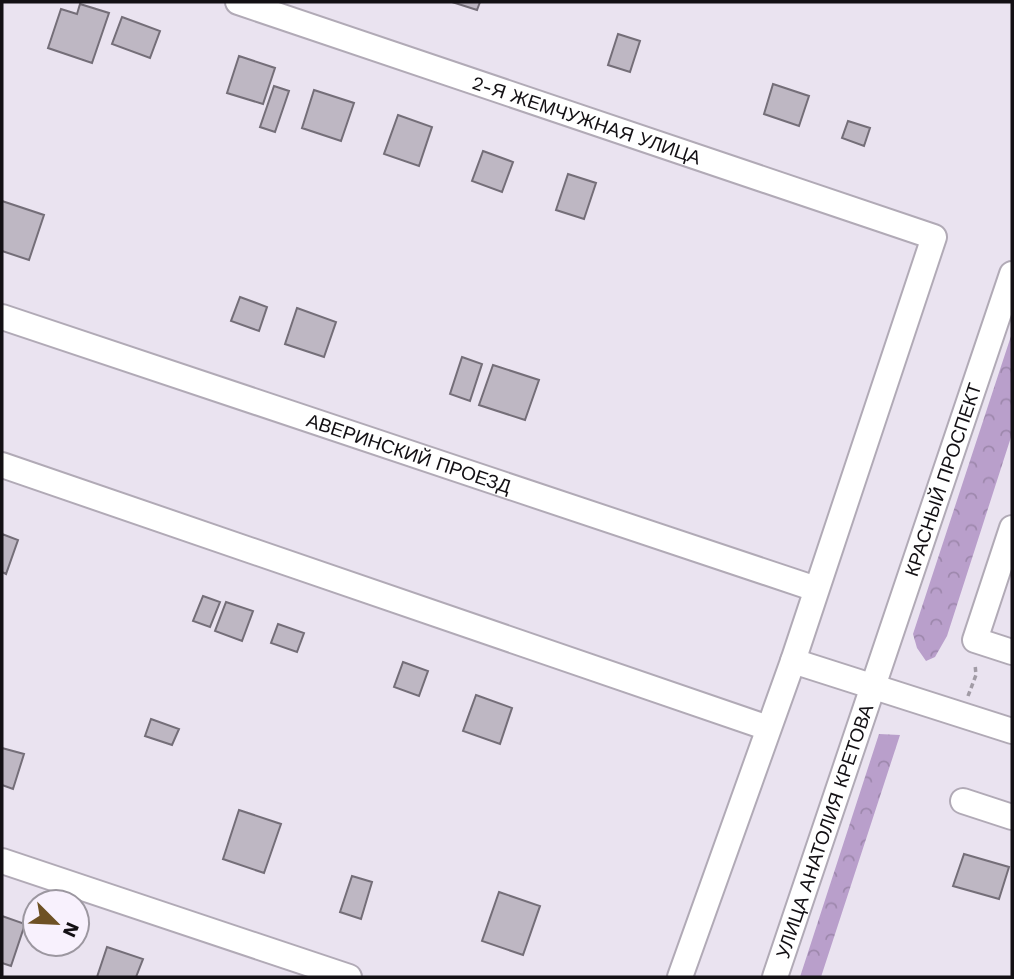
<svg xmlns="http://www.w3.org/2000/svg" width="1014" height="979" viewBox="0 0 1014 979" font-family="'Work Sans',sans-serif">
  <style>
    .forest { fill: url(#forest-crowns) }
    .building { fill: #beb7c3; stroke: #746e78; stroke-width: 2 }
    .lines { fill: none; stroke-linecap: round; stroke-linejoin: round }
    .minor-casing { stroke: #b1aab6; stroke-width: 28 }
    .path { stroke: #a19ba5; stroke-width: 3.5; stroke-dasharray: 5 3.5; stroke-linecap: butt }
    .minor { stroke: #fff; stroke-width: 24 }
    .labels { text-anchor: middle; stroke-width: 5; stroke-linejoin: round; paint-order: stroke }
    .street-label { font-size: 19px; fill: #131014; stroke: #f8f1fd }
  </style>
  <defs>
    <pattern id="forest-crowns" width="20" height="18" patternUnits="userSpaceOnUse" patternTransform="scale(1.75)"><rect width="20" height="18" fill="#b99fcb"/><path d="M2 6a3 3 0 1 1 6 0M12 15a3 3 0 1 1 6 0" fill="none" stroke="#9e88ad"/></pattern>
  </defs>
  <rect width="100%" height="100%" fill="#eae3f0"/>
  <path class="forest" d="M1012 333V434L947 636 935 657 926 661 917 648 913 634Z
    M879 734 900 735 821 977H800Z"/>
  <path class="building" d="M452 2H480L477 10Z
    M80 4 109 13 92 63 48 48 61 9 77 14Z
    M122 17 160 31 150 58 112 44Z
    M618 34 640 41 630 72 608 65Z
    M239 56 275 68 263 104 227 93Z
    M773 84 809 96 799 126 764 114Z
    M274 86 289 91 275 132 260 127Z
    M314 90 354 103 341 141 302 128Z
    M398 115 432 127 419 166 384 154Z
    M848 121 870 128 864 146 842 138Z
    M483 151 513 162 502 192 472 181Z
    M568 174 596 183 584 219 556 210Z
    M2 201 44 215 29 260 2 251Z
    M240 297 267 307 259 331 231 321Z
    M297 308 336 322 324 357 285 344Z
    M462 357 482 364 470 401 450 394Z
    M493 365 539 380 525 420 479 405Z
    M2 534 18 540 6 574 2 572Z
    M203 596 220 602 210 627 193 621Z
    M226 602 253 611 242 641 215 631Z
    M278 624 304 633 297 652 271 643Z
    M403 662 428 671 419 696 394 687Z
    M476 695 512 708 500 744 463 731Z
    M151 719 179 729 172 745 145 736Z
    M2 748 24 754 13 789 2 785Z
    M239 810 281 824 264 873 223 859Z
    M964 854 1009 867 999 899 953 886Z
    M352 876 372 882 361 919 340 912Z
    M499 892 540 906 523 955 482 941Z
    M2 916 25 924 11 966 2 963Z
    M107 947 143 959 136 977H97Z"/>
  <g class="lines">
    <g class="minor-casing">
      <g id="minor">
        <path id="s1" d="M238 2 934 237 793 661 680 977"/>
        <path id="s2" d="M2 317 816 589"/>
        <path d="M2 465 768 728"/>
        <path d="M1012 528 975 640 1012 652"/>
        <path d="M793 661 1012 731"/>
        <path d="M963 801 1012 817"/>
        <path d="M2 861 349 977"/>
        <path id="s3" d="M775 977 1012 274"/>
      </g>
    </g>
    <path class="path" d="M968 696 976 675 975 664"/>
    <use href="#minor" class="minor"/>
  </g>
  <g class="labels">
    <g class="street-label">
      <text dy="7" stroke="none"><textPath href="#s1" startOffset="368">2-Я ЖЕМЧУЖНАЯ УЛИЦА</textPath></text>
      <text dy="7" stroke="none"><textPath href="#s2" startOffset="429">АВЕРИНСКИЙ ПРОЕЗД</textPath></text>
      <text dy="7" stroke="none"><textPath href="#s3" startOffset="525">КРАСНЫЙ ПРОСПЕКТ</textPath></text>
      <text dy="7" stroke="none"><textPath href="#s3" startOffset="154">УЛИЦА АНАТОЛИЯ КРЕТОВА</textPath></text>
    </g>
  </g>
  <rect width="1014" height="979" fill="none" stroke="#131014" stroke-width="7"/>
  <g transform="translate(56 923) rotate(114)"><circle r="33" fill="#f8f1fd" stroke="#9c97a0" stroke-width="2"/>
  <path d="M0-5L12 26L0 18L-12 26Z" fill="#6e5124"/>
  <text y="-10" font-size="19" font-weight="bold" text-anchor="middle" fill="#131014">N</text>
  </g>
</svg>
